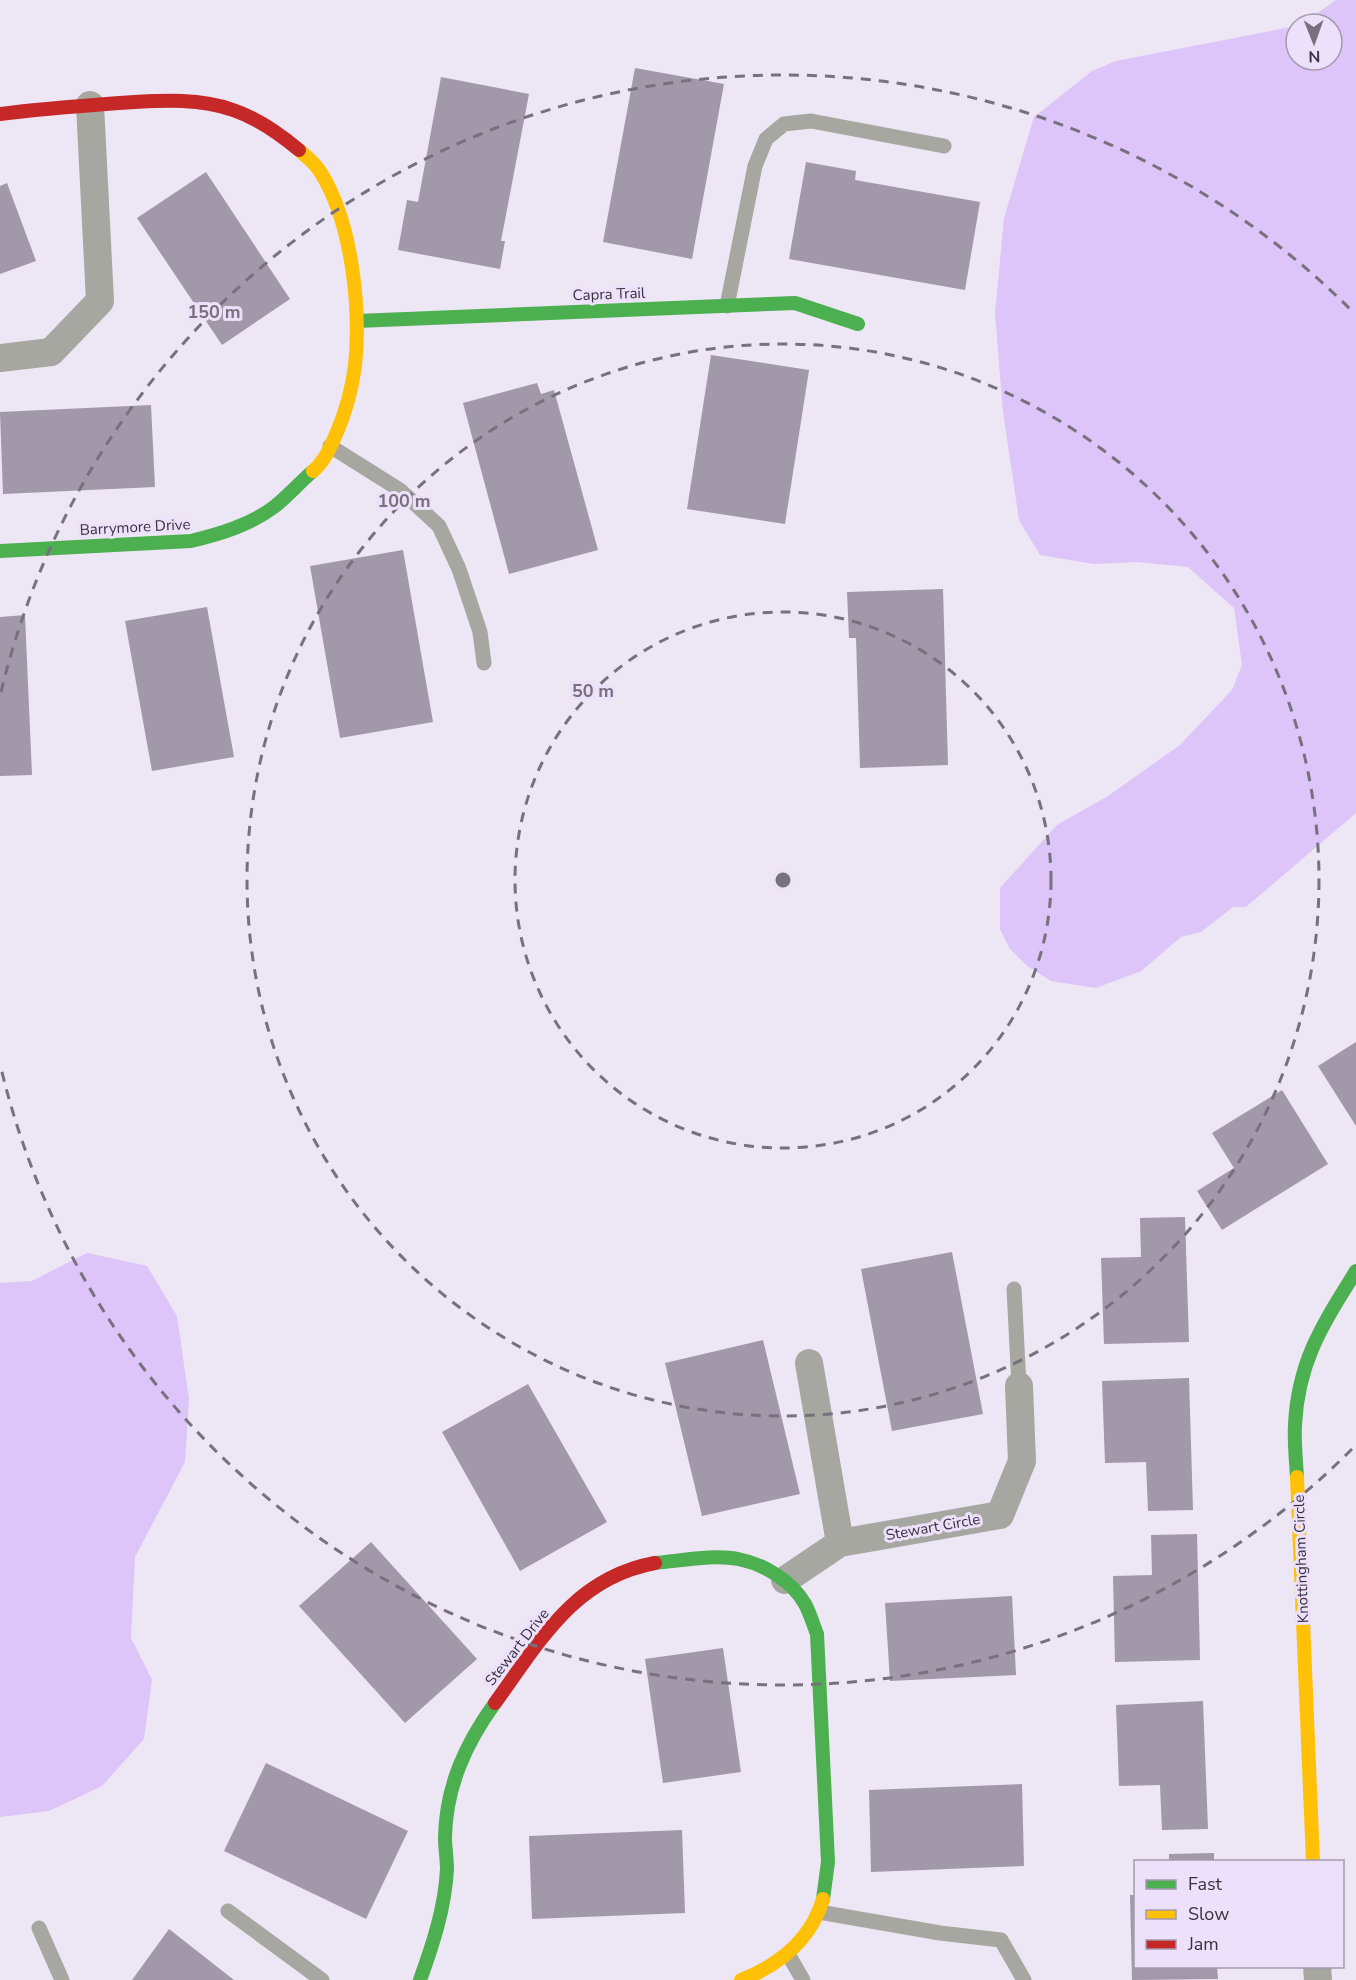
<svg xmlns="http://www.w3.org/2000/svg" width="1356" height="1980" viewBox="0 0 1356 1980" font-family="'Nunito Sans',sans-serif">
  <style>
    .water { fill: #ddc4f9 }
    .building { fill: #a198aa }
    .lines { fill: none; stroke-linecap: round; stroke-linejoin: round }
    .lane { stroke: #a6a7a0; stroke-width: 15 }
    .street { stroke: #a6a7a0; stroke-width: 28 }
    .fast { stroke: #4caf50; stroke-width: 14 }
    .slow { stroke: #ffc107; stroke-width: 14 }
    .jam { stroke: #c62828; stroke-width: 14 }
    .ring { fill: none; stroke: #77717d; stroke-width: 3; stroke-dasharray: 10 8 }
    .labels { text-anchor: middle; stroke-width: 6; stroke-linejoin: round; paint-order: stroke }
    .street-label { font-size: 15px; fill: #37323d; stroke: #ece0fa }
    .centre { fill: #77717d; stroke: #ece0fa; stroke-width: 3 }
    .ring-label { font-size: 18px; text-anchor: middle; font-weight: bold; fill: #77717d; stroke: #ece0fa; stroke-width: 6; stroke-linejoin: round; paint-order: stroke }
  </style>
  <rect width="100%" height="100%" fill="#ede6f4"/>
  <path class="water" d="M1336 0H1356V813L1246 907H1233L1201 932 1181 937 1141 971 1096 988 1051 981 1026 965 1010 949 1000 929V888L1057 825 1108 796 1180 745 1232 690 1242 665 1234 608 1188 567 1137 562 1094 564 1040 555 1019 520 1003 412 995 314 1004 218 1034 117 1092 71 1116 61 1296 26V60H1332V24H1302Z
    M87 1253 147 1266 177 1316 189 1399 185 1462 135 1557 131 1638 152 1680 144 1739 102 1786 49 1811 0 1817V1283L32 1281Z"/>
  <path class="building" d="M635 68 724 84 692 259 603 242Z
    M441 77 529 94 501 241H505L500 269 398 250 407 200 418 202Z
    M806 162 856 171 855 180 980 202 965 290 789 259Z
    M206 172 290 299 222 345 137 218Z
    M7 183 36 261 0 274V186Z
    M711 355 809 370 785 524 687 509Z
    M537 383 541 394 554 390 598 550 509 574 463 403Z
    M151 405 155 487 3 494 0 412Z
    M403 550 433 722 340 738 310 566Z
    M943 589 948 765 860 768 856 638H849L847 592Z
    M207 607 234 757 152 771 125 621Z
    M25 615 32 775 0 776V617Z
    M1356 1042V1126L1318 1066Z
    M1282 1090 1328 1164 1222 1230 1197 1191 1234 1168 1212 1133Z
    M1185 1217 1189 1342 1104 1344 1101 1258 1141 1257 1140 1218Z
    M952 1252 983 1414 892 1431 861 1269Z
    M763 1340 800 1494 702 1516 665 1363Z
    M1189 1378 1193 1510 1148 1511 1146 1462 1105 1463 1102 1381Z
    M528 1384 607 1522 520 1571 442 1432Z
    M1197 1534 1200 1660 1115 1662 1113 1576 1152 1575 1151 1535Z
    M371 1542 477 1659 405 1723 299 1606Z
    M1012 1596 1016 1675 890 1681 885 1603Z
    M723 1648 741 1772 663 1783 645 1659Z
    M1203 1701 1208 1829 1162 1830 1160 1785 1119 1786 1116 1705Z
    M266 1763 408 1831 366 1919 224 1851Z
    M1022 1784 1024 1866 871 1872 869 1790Z
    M682 1830 685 1913 532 1919 529 1836Z
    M1214 1853V1862H1169V1854Z
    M1130 1895H1136V1966H1217L1218 1979 1132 1980Z
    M169 1929 234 1980H132Z"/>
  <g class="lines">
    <path class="lane" d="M727 306 755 166 766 139 784 124 811 121 944 146
      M330 446 400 490 439 526 459 569 480 632 484 663
      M1014 1289 1019 1386
      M228 1911 322 1980
      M819 1912 940 1933 1001 1940 1024 1980
      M39 1928 62 1980
      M788 1954 803 1980"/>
    <path class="street" d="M0 358 51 352 100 301 90 105
      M809 1363 840 1543
      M785 1580 840 1543 1000 1515 1022 1461 1019 1386
      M1317 1966 1318 1980"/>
    <path class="fast" d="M357 321 795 303 858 324
      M0 551 191 541C220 534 250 525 274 507 288 496 300 482 313 471
      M1297 1477C1296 1460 1294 1442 1295 1425 1298 1361 1323 1324 1356 1271
      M655 1563C680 1561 714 1554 738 1559 764 1564 792 1581 805 1604 810 1613 813 1624 817 1634L828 1862 823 1899
      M420 1980C433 1944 445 1908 447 1869 447 1859 445 1848 445 1837 446 1786 466 1743 495 1703"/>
    <path class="slow" d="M299 150C307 157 316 164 321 173 352 223 361 308 355 366 352 388 346 411 337 432 331 446 325 461 313 471
      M1297 1477 1313 1862
      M741 1980C779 1965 811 1940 823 1899"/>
    <path class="jam" d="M0 114C39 109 79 106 119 103 157 101 196 97 233 110 257 118 280 134 299 150
      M495 1703C540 1641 574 1578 655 1563"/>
  </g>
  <g class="ring">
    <circle cx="783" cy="880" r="268"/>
    <circle cx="783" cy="880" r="536"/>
    <path d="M1352 1449A804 804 0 0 1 1 1068M1 692A804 804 0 0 1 1352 311"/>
  </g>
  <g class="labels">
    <g class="street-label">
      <text transform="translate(609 294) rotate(-2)" y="5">Capra Trail</text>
      <text transform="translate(135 527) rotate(-3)" y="5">Barrymore Drive</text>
      <text transform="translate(933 1527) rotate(-10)" y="5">Stewart Circle</text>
      <text transform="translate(1301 1559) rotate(-92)" y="5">Knottingham Circle</text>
      <text transform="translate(517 1647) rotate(-52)" y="5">Stewart Drive</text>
    </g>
  </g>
  <circle cx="783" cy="880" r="9" class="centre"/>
  <g class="ring-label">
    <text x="214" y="318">150 m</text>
    <text x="404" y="507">100 m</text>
    <text x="593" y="697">50 m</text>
  </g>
  <rect x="1134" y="1860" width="210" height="108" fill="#ece0fa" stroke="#a49aae" stroke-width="1.5"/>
  <rect x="1146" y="1880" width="30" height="9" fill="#4caf50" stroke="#a49aae" stroke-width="1.5"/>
  <text x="1188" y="1890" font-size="18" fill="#37323d">Fast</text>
  <rect x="1146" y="1910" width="30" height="9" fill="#ffc107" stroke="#a49aae" stroke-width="1.5"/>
  <text x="1188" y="1920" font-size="18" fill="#37323d">Slow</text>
  <rect x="1146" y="1940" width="30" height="9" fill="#c62828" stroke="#a49aae" stroke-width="1.5"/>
  <text x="1188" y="1950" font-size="18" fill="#37323d">Jam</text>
  <g transform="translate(1314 42) rotate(179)"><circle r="28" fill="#ece0fa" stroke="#a49aae" stroke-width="1.5"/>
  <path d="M0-4.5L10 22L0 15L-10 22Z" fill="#77717d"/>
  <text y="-9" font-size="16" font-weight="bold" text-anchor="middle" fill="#37323d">N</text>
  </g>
</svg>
